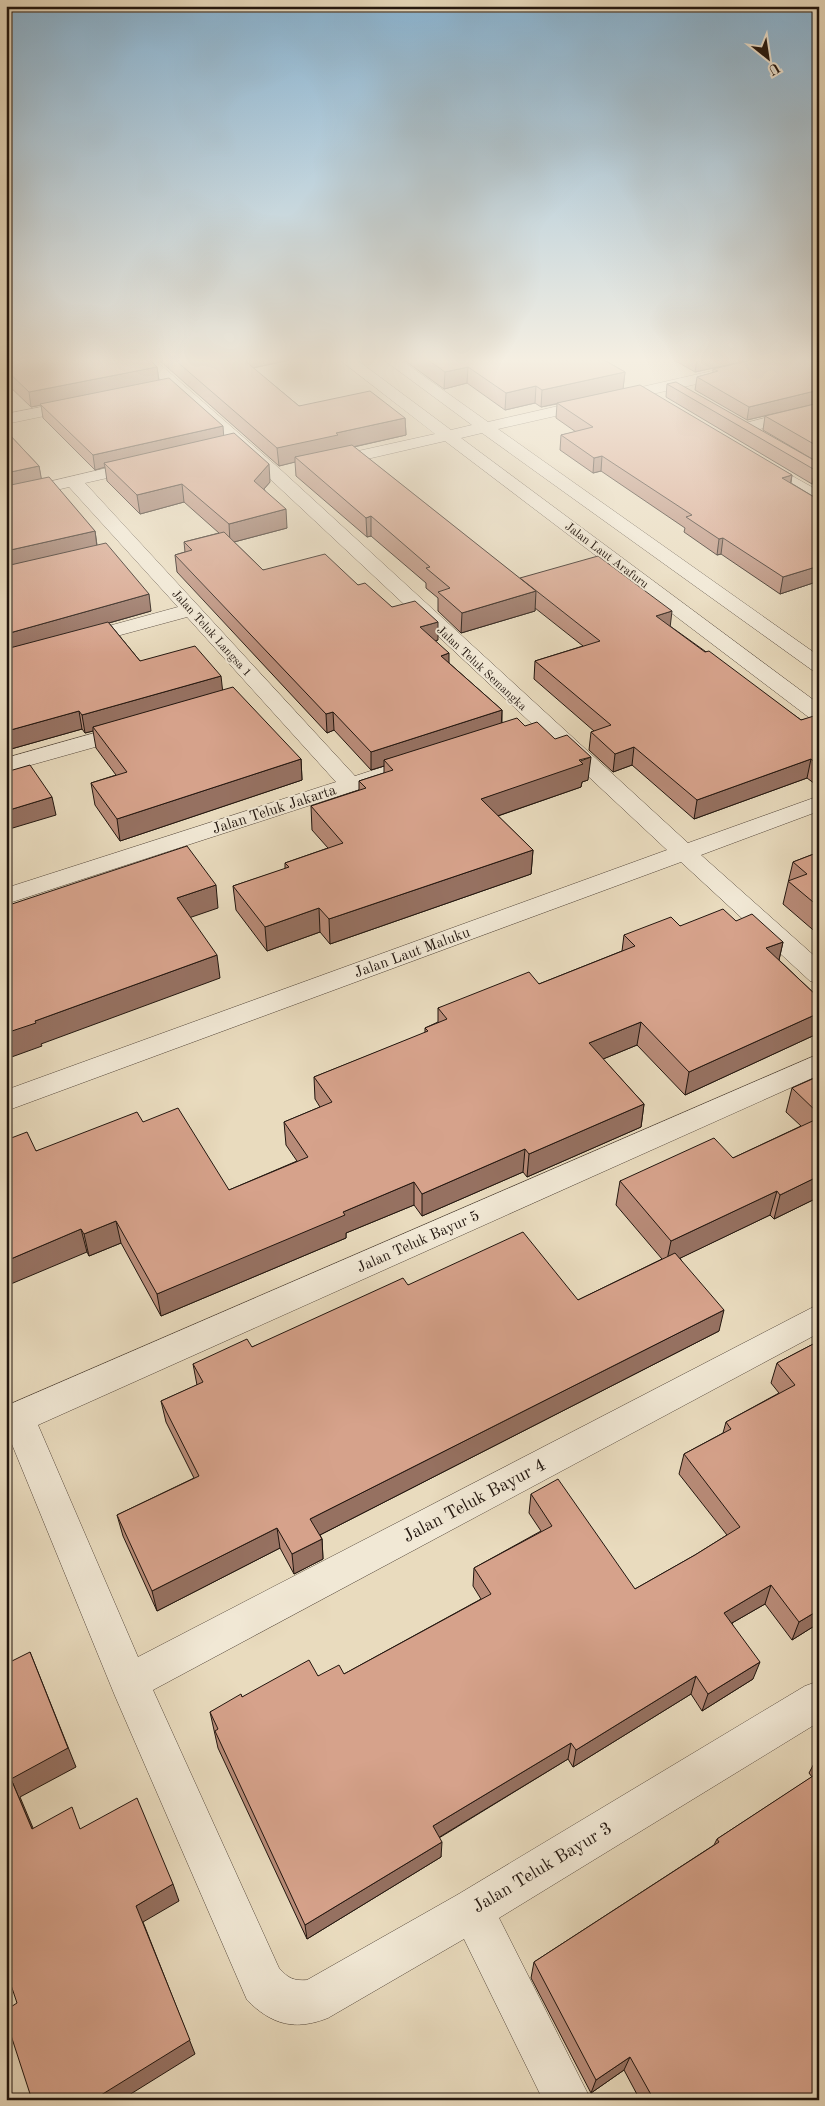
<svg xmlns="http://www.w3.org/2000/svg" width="825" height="2106" viewBox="0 0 825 2106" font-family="'Old Standard TT',serif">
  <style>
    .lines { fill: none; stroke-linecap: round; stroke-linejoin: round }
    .minor-casing { stroke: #54473b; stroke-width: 1 }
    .minor { fill: #f1e8d5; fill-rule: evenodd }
    .wall { fill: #b88b78; stroke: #22160f }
    .shaded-wall { fill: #967161; stroke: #22160f }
    .building { fill: #d6a28b; stroke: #22160f }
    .labels { text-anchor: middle; stroke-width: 4; stroke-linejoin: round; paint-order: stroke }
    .far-street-label { font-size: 12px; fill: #22160f; stroke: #f1e8d5 }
    .street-label { font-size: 15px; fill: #22160f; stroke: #f1e8d5 }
    .near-street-label { font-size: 18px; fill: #22160f; stroke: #f1e8d5 }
  </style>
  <rect width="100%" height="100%" fill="#e9dbbe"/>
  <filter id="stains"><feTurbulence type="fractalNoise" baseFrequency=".004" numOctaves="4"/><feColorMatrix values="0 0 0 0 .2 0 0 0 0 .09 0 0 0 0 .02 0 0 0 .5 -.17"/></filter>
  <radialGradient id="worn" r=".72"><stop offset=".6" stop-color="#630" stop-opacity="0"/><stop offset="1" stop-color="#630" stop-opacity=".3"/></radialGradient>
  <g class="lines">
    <g class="minor-casing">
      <path id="minor" d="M139 360H155L281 470 688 843 819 796V811L701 855 819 960V984L810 981 681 862 6 1111V1090L667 850 269 478Z
        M340 360H357L451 430 472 425 384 360H401L488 422 760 360H787L780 365 498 429 819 656V672L812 670 482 433 461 438 819 704V720L811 719 445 441 328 468 322 467 320 463 322 459 435 434Z
        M77 400 85 405 83 408 6 424V414Z
        M819 404V414L744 433 736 428 738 425Z
        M760 458 819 491V503L754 467 752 463 754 459Z
        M141 460 147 461 149 465 147 469 85 483 355 776 395 763 403 765 406 770 403 775 6 904V888L336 782 187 617 6 666V654L178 607 69 487 6 502V492Z
        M130 723 138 725 141 730 138 735 6 772V758Z
        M819 1054V1075L38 1425 138 1657 819 1304V1333L153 1690 279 1968C288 1978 293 1981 307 1980L457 1895 805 1686 819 1681V1722L499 1918 591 2100H543L464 1939 328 2018C295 2031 272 2025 247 2000L115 1696 9 1437 6 1438V1406Z"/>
    </g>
    <use href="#minor" class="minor"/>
  </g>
  <path class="wall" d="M6 360 157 367 159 380 224 436 270 482 264 489 287 528 234 542 263 570 358 585 392 607 438 640H435L449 663 502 710V723L588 780 582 782 581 787 498 816 533 850 531 874 330 944 320 932 267 951 236 910 233 886 285 869V863L328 848 312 830 311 806 359 790V781L384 773V766L371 770 334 730 327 733 177 572 175 555 185 552 184 542 219 533 184 502 140 514 107 481 105 467 95 470 43 418 41 405 31 407 6 383Z
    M159 360H290L253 368 299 406 405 418 406 435 354 447 520 579 670 626 801 720 819 717V787L807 778 694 819 632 765 613 772 589 750 591 732 594 731 534 679 535 661 583 646 535 608V611L461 633 438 611V598L426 588V583L371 536 367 537 296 476 295 462 279 466Z
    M404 360H604L625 372 623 388 792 475 791 483 819 500V581L780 594 721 554 717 555 684 532 685 528 601 471 593 473 560 450 561 435 576 432 556 418 557 404 541 407 535 403 505 410 467 383 444 389Z
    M674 360H750L695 372Z
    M819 360V403L747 420 695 390 697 377 713 373V369Z
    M667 384 819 463 812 484 666 397Z
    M819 403V463L763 430 765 416Z
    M6 431 39 466 41 479 95 531 97 545 151 611 109 623 140 661 222 690 301 759 302 780 120 841 95 805 91 783 116 775 96 748 93 731 85 733 82 729 11 749 6 742Z
    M819 852V935L783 904 793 862Z
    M736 921 783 942 779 960 819 998V1033L685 1095 637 1045 603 1059 644 1104 641 1127 527 1177 523 1172 422 1216 414 1205 346 1233V1238L161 1316 121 1243 89 1256 36 1151 143 1122 229 1190 297 1161 286 1145 284 1122 320 1107 315 1099 314 1077 425 1033V1028L438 1022V1008L539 984 622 951 624 935 680 926Z
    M819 1076V1197L774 1219 770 1215 680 1258 719 1331 320 1535 322 1539 323 1559 294 1574 280 1548 157 1611 123 1536 117 1515 194 1478 166 1422 161 1401 197 1385 193 1364 252 1347 408 1285 578 1300 662 1259 616 1205 620 1181 733 1158 801 1126 786 1112 792 1088Z
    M819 1341V1623L792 1640 765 1604 732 1623 753 1679 702 1711 691 1694 573 1767 568 1759 439 1838 441 1857 307 1939 218 1748 210 1712 242 1697 318 1676 344 1674 481 1599 473 1586 474 1568 541 1531 529 1513 531 1494 635 1589 695 1555 727 1535 679 1474 684 1454 723 1433 726 1422 779 1393 771 1383 777 1363Z
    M819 1754V2100H640L624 2070 591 2093 531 1978 534 1962 714 1845 717 1839 812 1777 809 1773Z"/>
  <path class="shaded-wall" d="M237 360H290L238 371Z
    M697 360H750L695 372Z
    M157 367 159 382 31 407 29 392Z
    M468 367 467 383 444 389 445 372Z
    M625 372 623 389 541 407 542 390Z
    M536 386 535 403 505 410 506 393Z
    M819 390V403L747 420 749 407Z
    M405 418 406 435 339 450 295 457V462L279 466 277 448 336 433Z
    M223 426 224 440 104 463 105 467 95 470 93 455Z
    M602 456 601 471 593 473 594 458Z
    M269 464 270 482 255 499 254 481Z
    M39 466 42 482 6 490V473Z
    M819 469V482L812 484 815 470Z
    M792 475 789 490 782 478Z
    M182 484 184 502 140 514 137 495Z
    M286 509 287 528 230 543 229 524Z
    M371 516V536L367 537 366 518Z
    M95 531 97 547 6 569V551Z
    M723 538 721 554 717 555 719 539Z
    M819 566V581L780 594 783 577Z
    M536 591 535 611 461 633 462 613Z
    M149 594 151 611 6 652V634Z
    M672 611 670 628 656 616Z
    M438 622V640L420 645V627Z
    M449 653V671L441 656Z
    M221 676 223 694 93 727V731L85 733 82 715Z
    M502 710 501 729 384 760V766L371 770V752Z
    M79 711 82 729 11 749 7 731Z
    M333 712 334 730 327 733 326 714Z
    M634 747 632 765 613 772 615 754Z
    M591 757 588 780 582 782 581 787 480 822 481 799Z
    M301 759 302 780 120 841 117 819Z
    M811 759 807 778 694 819 697 800Z
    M52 797 56 815 6 830V811Z
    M533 850 531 874 330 944 329 919Z
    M6 855 11 873 6 875Z
    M216 885 218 908 180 921 177 898Z
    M319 908 320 932 267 951 265 927Z
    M783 942 778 964 766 948Z
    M217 955 220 978 41 1044 42 1046 6 1059V1033L35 1021Z
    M819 1013V1033L685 1095 689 1072Z
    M641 1022 637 1045 586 1066 589 1043Z
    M644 1104 641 1127 527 1177 529 1154Z
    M525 1149 523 1172 422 1216V1194Z
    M819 1176V1197L774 1219 780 1195Z
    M414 1182V1205L346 1233V1238L161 1316 157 1294 343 1212Z
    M777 1191 770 1215 666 1265 671 1241Z
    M116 1221 121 1243 89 1256 84 1234Z
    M81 1229 87 1252 6 1286V1261Z
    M724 1310 719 1331 312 1539 310 1519Z
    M277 1528 280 1548 157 1611 152 1591Z
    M322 1539 323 1559 294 1574 292 1554Z
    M771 1585 765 1604 718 1631 724 1613Z
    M819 1610V1623L792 1640 799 1622Z
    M30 1652 76 1767 20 1797 41 1847 32 1829 11 1779Z
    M760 1662 753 1679 702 1711 708 1694Z
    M696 1676 691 1694 573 1767 576 1750Z
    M571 1743 568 1759 433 1841V1826Z
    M442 1842 441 1857 307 1939 305 1925Z
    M173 1884 179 1901 143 1922 195 2054 121 2100H93L136 1906Z
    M630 2057 624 2070 591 2093 596 2080Z"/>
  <path class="building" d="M6 360H150L157 367 29 392 6 370Z
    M175 360H244L299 406 370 391 405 418 336 433 338 435 277 448Z
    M428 360H604L625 372 542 390 536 386 506 393 468 367 445 372Z
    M752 360H819V390L749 407 697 377 718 371 713 369Z
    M169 378 223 426 93 455 40 404Z
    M676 382 819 463V469L815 470 667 384Z
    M640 385 792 475 782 478 819 500V566L783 577 723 538 719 539 686 517 692 515 602 456 594 458 561 435 593 427 557 403Z
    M819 403V447L765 416Z
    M6 431 39 466 6 473Z
    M234 433 269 464 254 481 286 509 229 524 182 484 137 495 104 463Z
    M352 445 536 591 462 613 438 592 450 588 426 568 430 567 371 516 366 518 295 457Z
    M49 477 95 531 6 551V486Z
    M224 532 263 570 325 554 358 585 365 583 392 607 415 601 438 622 420 627 449 653 441 656 502 710 371 752 333 712 326 714 175 555 192 550 184 542Z
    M106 543 149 594 6 634V566Z
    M598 556 672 611 656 616 705 652 709 651 801 720 817 715 819 717V766L811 759 697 800 634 747 615 754 591 732 611 725 535 661 600 641 520 578Z
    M108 622 140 661 195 646 221 676 82 715 79 711 7 731 6 730V649Z
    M233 687 301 759 117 819 91 783 127 772 93 727Z
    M517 718 525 726 537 722 555 739 567 735 591 757 579 760 583 764 481 799 533 850 329 919 319 908 265 927 233 886 289 867 285 863 343 843 311 806 366 788 359 781 393 770 384 760Z
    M30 765 52 797 6 811V772Z
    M187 846 216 885 177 898 217 955 35 1021 36 1023 6 1033V906Z
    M819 852V907L788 881 807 874 793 862Z
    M723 909 736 921 752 914 783 942 766 948 819 998V1013L689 1072 641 1022 589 1043 644 1104 529 1154 525 1149 422 1194 414 1182 343 1212 345 1215 157 1294 116 1221 84 1234 81 1229 6 1261V1140L27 1132 36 1151 137 1112 143 1122 178 1108 229 1190 308 1157 284 1122 332 1102 314 1077 428 1031 425 1028 447 1019 438 1008 529 972 539 984 635 946 624 935 671 917 680 926Z
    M819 1076V1114L792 1088Z
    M819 1118V1176L780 1195 777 1191 671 1241 620 1181 714 1138 733 1158Z
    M523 1232 578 1300 675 1253 724 1310 310 1519 322 1539 292 1554 277 1528 152 1591 117 1515 199 1476 161 1401 203 1382 193 1364 247 1339 252 1347 403 1278 408 1285Z
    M819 1341V1610L799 1622 771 1585 724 1613 760 1662 708 1694 696 1676 576 1750 571 1743 433 1826 442 1842 305 1925 215 1731 218 1729 210 1712 241 1694 242 1697 309 1660 318 1676 339 1665 344 1674 491 1594 474 1568 552 1526 531 1494 558 1479 635 1589 695 1555 740 1527 684 1454 731 1429 726 1422 795 1385 777 1363Z
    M30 1652 68 1748 11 1779 32 1829 72 1807 80 1829 137 1798 173 1884 136 1906 190 2040 93 2100H32L6 2020V2010L17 2003 6 1970V1664Z
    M819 1772V2100H654L630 2057 596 2080 534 1962 719 1842 717 1839Z"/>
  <linearGradient id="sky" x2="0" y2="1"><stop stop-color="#89b6d6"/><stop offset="0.55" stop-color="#f5efe2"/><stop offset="1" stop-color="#f5efe2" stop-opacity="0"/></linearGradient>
  <rect width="825" height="655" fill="url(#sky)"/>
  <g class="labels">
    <g class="far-street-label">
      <text transform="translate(607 555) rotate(37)" y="4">Jalan Laut Arafuru</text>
      <text transform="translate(212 633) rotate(48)" y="4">Jalan Teluk Langsa 1</text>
      <text transform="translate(482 668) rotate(43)" y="4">Jalan Teluk Semangka</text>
    </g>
    <g class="street-label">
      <text transform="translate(274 809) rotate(-18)" y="5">Jalan Teluk Jakarta</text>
      <text transform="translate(412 952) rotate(-20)" y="5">Jalan Laut Maluku</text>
      <text transform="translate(418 1241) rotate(-24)" y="5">Jalan Teluk Bayur 5</text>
    </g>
    <g class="near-street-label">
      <text transform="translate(474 1500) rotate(-28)" y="6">Jalan Teluk Bayur 4</text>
      <text transform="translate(542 1867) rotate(-31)" y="6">Jalan Teluk Bayur 3</text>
    </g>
  </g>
  <rect width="825" height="2106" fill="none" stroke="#e9dbbe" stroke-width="25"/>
  <rect x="8" y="8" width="810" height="2091" fill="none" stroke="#22160f" stroke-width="2.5"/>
  <rect x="12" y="12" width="800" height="2081" fill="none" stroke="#22160f"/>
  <g transform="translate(768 58) rotate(150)" stroke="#f1e8d5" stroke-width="4" paint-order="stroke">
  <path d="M0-4L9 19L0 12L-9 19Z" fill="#22160f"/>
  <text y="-8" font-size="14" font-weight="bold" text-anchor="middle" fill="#22160f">U</text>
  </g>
  <rect width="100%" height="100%" filter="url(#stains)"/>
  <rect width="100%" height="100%" fill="url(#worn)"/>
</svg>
